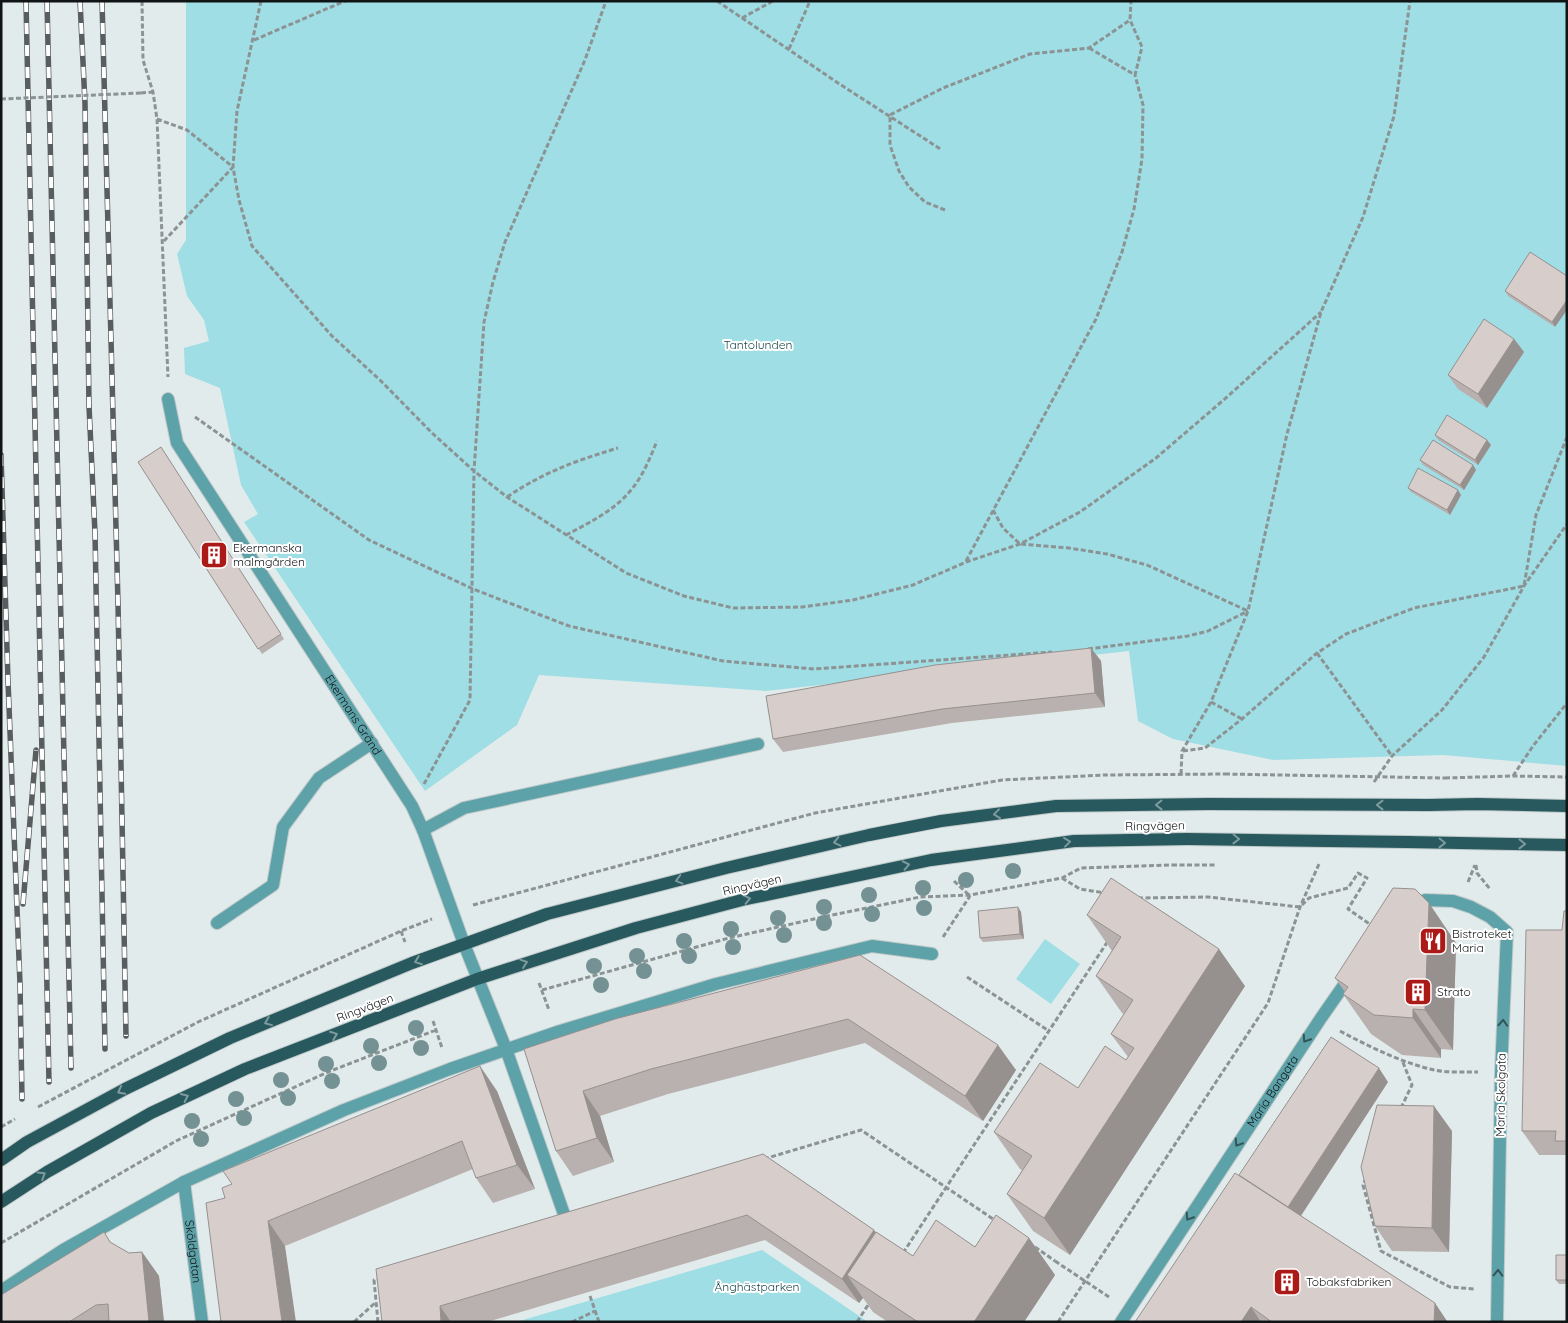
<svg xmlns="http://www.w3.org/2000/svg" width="1568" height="1323" viewBox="0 0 1568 1323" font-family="Quicksand,sans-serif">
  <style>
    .green { fill: #9fdee4 }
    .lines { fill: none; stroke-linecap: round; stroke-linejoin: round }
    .minor-casing { stroke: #c0c9c9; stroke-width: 14 }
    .major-casing { stroke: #c0c9c9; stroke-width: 14 }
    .path { stroke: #8c9394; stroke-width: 3; stroke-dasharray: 5 2.5; stroke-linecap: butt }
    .minor { stroke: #5da2a9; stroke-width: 12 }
    .major { stroke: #28595e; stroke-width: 12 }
    .rail-casing { stroke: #585d5e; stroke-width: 5.5 }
    .rail { stroke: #fff; stroke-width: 4; stroke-dasharray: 11; stroke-linecap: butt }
    .major-bridge-casing { stroke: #c0c9c9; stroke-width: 14; stroke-linecap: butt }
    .path-bridge { stroke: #8c9394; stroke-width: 3; stroke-dasharray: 5 2.5; stroke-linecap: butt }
    .major-bridge { stroke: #28595e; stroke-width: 12 }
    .tree { fill: #749194 }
    .wall { fill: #b9b1af }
    .shaded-wall { fill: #96908f }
    .building { fill: #d7cecc; stroke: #96908f }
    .oneway { stroke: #7e9b9e }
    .oneway2 { stroke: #335458 }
    .labels { text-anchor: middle; stroke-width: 4; stroke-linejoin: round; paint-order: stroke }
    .park-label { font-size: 12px; fill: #1a484d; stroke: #fff }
    .poi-label { font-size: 12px; fill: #111415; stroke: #fff; text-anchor: start }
    .street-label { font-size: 12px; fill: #111415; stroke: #fff }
  </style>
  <rect width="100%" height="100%" fill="#e1ebeb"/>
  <path class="green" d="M186 1H1567V766L1443 755 1273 760 1173 739 1138 721 1129 651 766 691 539 675 517 725 425 791 244 522 258 514 241 485 220 388 185 374 184 348 209 341 204 320 187 296 177 254 186 240Z
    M1045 939 1080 964 1051 1004 1016 979Z
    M762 1250 868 1322H516Z"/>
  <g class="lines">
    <g class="minor-casing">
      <g id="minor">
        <path id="s1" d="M168 399 177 443 412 806 423 830 464 944 506 1049 565 1217"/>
        <path d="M423 830 464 808 758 744"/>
        <path d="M1410 906 1425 900 1453 901 1471 907 1490 917 1507 932 1501 1073 1497 1322"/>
        <path d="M217 923 273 885 283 827 319 778 372 743"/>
        <path id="s2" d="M184 1182 202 1322"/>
        <path d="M1 1291 63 1250 184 1182 344 1110 450 1069 557 1032 716 984 872 946 932 954"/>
        <path id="s3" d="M1121 1322 1321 1018 1351 975"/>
      </g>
    </g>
    <g class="major-casing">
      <path id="major" d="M1429 805 1477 804 1567 806
        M1407 842 1567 845
        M1 1160 27 1142 125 1089 230 1038 412 963 547 914 726 868 869 835 941 821 1056 806 1208 804
        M1 1202 47 1172 151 1113 245 1069 477 979 636 928 742 900 931 860 1074 841 1187 839"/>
    </g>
    <path class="path" d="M142 1 143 60 153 92 157 119 168 377
      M261 1 237 111 233 167 239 200 252 246 332 336 381 381 432 433 474 471 507 497 626 573 684 596 733 608 802 607 853 600 913 585 966 562 1020 544 1080 512 1156 458 1227 397 1321 312
      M717 1 838 83 942 150
      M742 18 773 1
      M254 40 345 1
      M1089 48 1135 75 1142 47 1130 20
      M789 49 810 1
      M141 93 153 92
      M157 119 187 130 233 167 164 241
      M945 210 925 202 909 187 899 171 890 145V115L943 88 1030 54 1089 48 1130 20 1131 1
      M195 417 369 540 473 589 569 626 723 661 814 669 1052 652
      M507 497C544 472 575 461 618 448
      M993 510 1003 528 1020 544 1069 548 1107 554 1147 565 1248 611
      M566 535C589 523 615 510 631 490 643 476 650 458 657 441
      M966 561 1096 319 1122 252 1134 209 1142 159 1143 105 1135 75
      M1088 649 1188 636 1208 631 1248 611
      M1317 653 1392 756
      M1211 702 1242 719
      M1183 751 1205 748 1242 719 1317 653 1346 634 1414 608 1524 586 1536 515 1567 437
      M1181 774 1182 751 1211 702 1248 611 1287 434 1321 312 1363 217 1394 116 1410 1
      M1513 776 1533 746 1567 703
      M1445 778 1513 776 1567 777
      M1374 782 1392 756 1442 710 1484 657 1524 586 1567 524
      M424 784 470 700 474 471 484 322 493 282 505 242 585 60 606 1
      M1476 865 1477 873 1490 889
      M1062 878 1080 889 1105 893
      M954 881 969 895
      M1468 882 1475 865
      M1138 898 1208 897 1300 907
      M473 905 815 813 1002 780 1104 775 1225 774
      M1302 905 1309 898 1348 888 1358 873 1367 878 1348 909 1371 925
      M401 931 405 942
      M943 937 970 896
      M967 977 1049 1031
      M539 983 549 1010
      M542 990 729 938 823 917 920 897 970 895 1062 878 1081 868 1172 865
      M433 1021 442 1048
      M1340 1031C1368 1046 1398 1061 1430 1069 1445 1073 1462 1072 1478 1072
      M38 1107 198 1022 401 931 432 919
      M1401 1108 1412 1085 1402 1060
      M1 1127 15 1119
      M764 1159 861 1130 996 1221
      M1366 1178 1363 1185 1381 1251 1450 1287 1475 1289
      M1 1243 176 1141 328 1072 436 1030
      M1035 1247 1055 1261
      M903 1253 1108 941
      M590 1296 599 1322
      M354 1322 376 1302
      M378 1322 374 1280 379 1279
      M572 1322 595 1311
      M857 1322 870 1302
      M1058 1322 1268 1003 1300 907 1319 864"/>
    <use href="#minor" class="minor"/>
    <use href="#major" class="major"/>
    <g class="rail-casing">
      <path id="rail" d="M26 1 49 1082
        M47 1 71 1068
        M80 1 85 103 89 406 95 533 105 1049
        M102 1 118 603 126 1036
        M1 455 8 681 20 984 22 1099
        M23 904 36 750"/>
    </g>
    <use href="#rail" class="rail"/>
    <g class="major-bridge-casing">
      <path id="major-bridge" d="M1208 804 1429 805
        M1187 839 1407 842"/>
    </g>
    <path class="path-bridge" d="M1 99 141 93
      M1225 774 1445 778
      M1172 865H1217
      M1055 1261 1109 1297"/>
    <use href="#major-bridge" class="major-bridge"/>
  </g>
  <g class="tree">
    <circle cx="1013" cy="871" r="8"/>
    <circle cx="966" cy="880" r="8"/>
    <circle cx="923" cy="888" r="8"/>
    <circle cx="869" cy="895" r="8"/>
    <circle cx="824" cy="907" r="8"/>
    <circle cx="924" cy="908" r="8"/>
    <circle cx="872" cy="914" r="8"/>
    <circle cx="778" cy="918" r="8"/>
    <circle cx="824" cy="923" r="8"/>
    <circle cx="731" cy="929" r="8"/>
    <circle cx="784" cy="935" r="8"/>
    <circle cx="684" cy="941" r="8"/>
    <circle cx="733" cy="947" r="8"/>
    <circle cx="637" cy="956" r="8"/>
    <circle cx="689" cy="956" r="8"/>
    <circle cx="594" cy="966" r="8"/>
    <circle cx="644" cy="971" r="8"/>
    <circle cx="601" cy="985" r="8"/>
    <circle cx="416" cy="1028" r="8"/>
    <circle cx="371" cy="1046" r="8"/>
    <circle cx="421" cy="1048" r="8"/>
    <circle cx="379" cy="1063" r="8"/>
    <circle cx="326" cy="1064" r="8"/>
    <circle cx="281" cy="1080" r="8"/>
    <circle cx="332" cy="1081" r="8"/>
    <circle cx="288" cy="1098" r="8"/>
    <circle cx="236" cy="1099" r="8"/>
    <circle cx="244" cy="1118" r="8"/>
    <circle cx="192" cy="1121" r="8"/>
    <circle cx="201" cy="1139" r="8"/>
  </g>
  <path class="wall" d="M1530 252 1555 327 1508 296 1505 291Z
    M1514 339 1524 352 1487 408 1458 389 1448 375Z
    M1435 435 1487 440 1491 445 1478 465 1438 440Z
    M161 447 284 639 262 654 138 462Z
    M1420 460 1473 465 1476 470 1464 490 1423 465Z
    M1408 488 1461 495 1450 515 1411 492Z
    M1091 648 1101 661 1105 707 952 723 783 752 773 739Z
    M1018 907 1021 912 1024 939 983 942 980 938Z
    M1567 911V1157L1566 1155H1539L1522 1131 1562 930Z
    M1087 915 1245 986 1070 1255 1033 1231 1007 1194 1022 1170 1020 1169 994 1132 1078 1088 1126 1060 1128 1057 1111 1034 1124 1014 1122 1013 1096 976 1112 951Z
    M1456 943 1453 1050 1441 1049V1058L1402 1055 1371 1034 1343 994 1345 992 1335 978Z
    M860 955 1016 1070 983 1121 865 1043 668 1094 600 1116 614 1162 573 1176 556 1151 524 1049Z
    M1388 1082 1301 1216 1447 1321V1322H1135L1239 1175Z
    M497 1091 535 1189 493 1203 476 1178 473 1169 285 1246 225 1198 232 1184Z
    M1452 1131 1449 1252 1392 1251 1375 1226Z
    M763 1154 876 1232 913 1256 1029 1238 1055 1275 1024 1322H888L873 1312 863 1298 859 1303 765 1240 487 1322H382Z
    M104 1232 111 1243 129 1253 142 1252 159 1276 164 1322H1Z
    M1567 1255V1284H1559L1556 1280Z"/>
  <path class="shaded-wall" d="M1567 300V310L1555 327 1552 322Z
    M1514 339 1524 352 1487 408 1478 394Z
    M1487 440 1491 445 1478 465 1475 460Z
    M1473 465 1476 470 1464 490 1460 485Z
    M1458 490 1461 495 1450 515 1447 510Z
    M1091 648 1101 661 1105 707 1095 693Z
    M1429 903 1456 943 1453 1050 1425 1010Z
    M1018 907 1021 912 1024 939 1020 934Z
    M1219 949 1245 986 1070 1255 1044 1218Z
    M1413 1009 1441 1049V1058L1413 1018Z
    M998 1045 1016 1070 983 1121 965 1096Z
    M480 1066 497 1091 535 1189 517 1165Z
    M1379 1068 1388 1082 1296 1223 1287 1209Z
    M583 1091 600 1116 614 1162 597 1138Z
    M1434 1106 1452 1131 1449 1252 1432 1228Z
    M268 1221 285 1246 296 1322H282Z
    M874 1230 891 1254 847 1275 863 1298 859 1303 842 1279Z
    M1029 1238 1055 1275 1024 1322H974Z
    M142 1252 159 1276 164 1322H149Z
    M1435 1303 1447 1321V1322H1434Z
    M440 1306 451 1322H441Z
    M1251 1307 1261 1322H1241Z"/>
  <path class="building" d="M1530 252 1567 276V300L1552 322 1505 291Z
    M1484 319 1514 339 1478 394 1448 375Z
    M1447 415 1487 440 1475 460 1435 435Z
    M1433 440 1473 465 1460 485 1420 460Z
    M161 447 281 634 258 649 138 462Z
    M1418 468 1458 490 1447 510 1408 488Z
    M1091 648 1095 693 942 709 773 739 766 696 935 665Z
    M1111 878 1219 949 1044 1218 1007 1194 1032 1156 994 1132 1040 1063 1078 1088 1105 1046 1126 1060 1134 1048 1111 1034 1133 1000 1096 976 1121 937 1087 915Z
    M1393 888 1415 889 1429 903 1425 1010 1413 1009V1018L1374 1015 1343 994 1348 987 1335 978Z
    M1018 907 1020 934 980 938 978 911Z
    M1564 911H1567V1141H1555L1556 1131H1522L1526 930H1562Z
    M860 955 998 1045 965 1096 848 1019 651 1069 583 1091 597 1138 556 1151 524 1049 615 1019Z
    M1331 1037 1379 1068 1288 1207 1239 1175Z
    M480 1066 517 1165 476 1178 462 1141 268 1221 282 1322H221L206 1203 225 1198 222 1188 232 1184 223 1171Z
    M1377 1105 1434 1106 1432 1228 1375 1226 1361 1167Z
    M763 1154 874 1230 842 1279 747 1215 440 1306 441 1322H382L376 1269Z
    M1235 1173 1435 1303 1434 1322H1272L1251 1307 1241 1322H1135Z
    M996 1215 1029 1238 974 1322H918L847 1275 876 1232 913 1256 936 1220 975 1247Z
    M104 1232 110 1242 129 1253 142 1252 149 1322H109L108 1304 96 1305 69 1322H1V1295Z
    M1556 1255H1567V1280H1556Z"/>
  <defs><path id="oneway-chevron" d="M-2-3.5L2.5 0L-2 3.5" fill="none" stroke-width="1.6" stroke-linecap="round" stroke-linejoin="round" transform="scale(1.25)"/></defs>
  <g class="oneway">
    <use href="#oneway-chevron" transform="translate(1159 805) rotate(179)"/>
    <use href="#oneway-chevron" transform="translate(1380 805) rotate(-180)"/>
    <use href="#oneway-chevron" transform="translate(997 814) rotate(173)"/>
    <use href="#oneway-chevron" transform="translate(1236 839) rotate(1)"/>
    <use href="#oneway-chevron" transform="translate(837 842) rotate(167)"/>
    <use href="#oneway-chevron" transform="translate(1067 842) rotate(-7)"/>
    <use href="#oneway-chevron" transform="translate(1442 843) rotate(1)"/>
    <use href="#oneway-chevron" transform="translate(1522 844) rotate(1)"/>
    <use href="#oneway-chevron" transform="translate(906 865) rotate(-12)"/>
    <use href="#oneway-chevron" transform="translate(679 880) rotate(165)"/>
    <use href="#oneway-chevron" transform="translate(747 899) rotate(-13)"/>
    <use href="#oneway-chevron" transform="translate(418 961) rotate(159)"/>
    <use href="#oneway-chevron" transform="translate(524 963) rotate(-19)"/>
    <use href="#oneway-chevron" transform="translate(268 1022) rotate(158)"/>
    <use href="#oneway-chevron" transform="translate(334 1035) rotate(-21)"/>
    <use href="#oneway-chevron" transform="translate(121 1091) rotate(152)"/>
    <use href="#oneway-chevron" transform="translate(185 1097) rotate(-25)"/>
    <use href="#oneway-chevron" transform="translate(42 1175) rotate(-32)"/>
  </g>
  <g class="oneway2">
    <use href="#oneway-chevron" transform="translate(1503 1023) rotate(-87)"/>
    <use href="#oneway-chevron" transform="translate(1306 1039) rotate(123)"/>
    <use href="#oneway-chevron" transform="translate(1238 1143) rotate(123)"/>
    <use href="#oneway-chevron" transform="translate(1189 1217) rotate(123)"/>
    <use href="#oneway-chevron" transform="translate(1498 1273) rotate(-89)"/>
  </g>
  <defs>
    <g id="building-square" transform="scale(1.4375)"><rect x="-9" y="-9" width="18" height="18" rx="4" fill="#ac1a17" stroke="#fff"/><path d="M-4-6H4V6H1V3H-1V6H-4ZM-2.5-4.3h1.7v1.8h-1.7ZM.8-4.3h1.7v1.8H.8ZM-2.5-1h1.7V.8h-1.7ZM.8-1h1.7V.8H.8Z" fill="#fff"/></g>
    <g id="restaurant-square" transform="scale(1.4375)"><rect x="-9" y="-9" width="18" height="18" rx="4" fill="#ac1a17" stroke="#fff"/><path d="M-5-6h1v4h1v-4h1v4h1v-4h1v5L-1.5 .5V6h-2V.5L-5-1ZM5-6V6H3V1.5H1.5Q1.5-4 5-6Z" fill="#fff"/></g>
  </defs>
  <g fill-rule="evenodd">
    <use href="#building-square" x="214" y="555"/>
    <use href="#restaurant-square" x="1433" y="941"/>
    <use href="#building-square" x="1418" y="992"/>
    <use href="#building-square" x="1287" y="1282"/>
  </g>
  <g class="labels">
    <g class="park-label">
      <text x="758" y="349">Tantolunden</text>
      <text x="757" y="1291">Ånghästparken</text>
    </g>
    <g class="poi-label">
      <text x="233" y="552">Ekermanska<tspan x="233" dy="14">malmgården</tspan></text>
      <text x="1452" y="938">Bistroteket<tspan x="1452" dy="14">Maria</tspan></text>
      <text x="1437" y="996">Strato</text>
      <text x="1306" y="1286">Tobaksfabriken</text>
    </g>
    <g class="street-label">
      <text dy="4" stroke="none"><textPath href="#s1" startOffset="369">Ekermans Gränd</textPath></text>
      <text transform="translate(1155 826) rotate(-1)" y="4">Ringvägen</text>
      <text transform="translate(752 885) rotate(-13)" y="4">Ringvägen</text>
      <text transform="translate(365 1008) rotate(-21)" y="4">Ringvägen</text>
      <text dy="4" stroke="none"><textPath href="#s3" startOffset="276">Maria Bangata</textPath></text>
      <text transform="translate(1501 1095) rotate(-89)" y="4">Maria Skolgata</text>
      <text dy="4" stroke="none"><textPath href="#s2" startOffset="70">Sköldgatan</textPath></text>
    </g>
  </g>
  <rect width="1568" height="1323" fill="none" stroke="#111415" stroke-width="5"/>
</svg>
